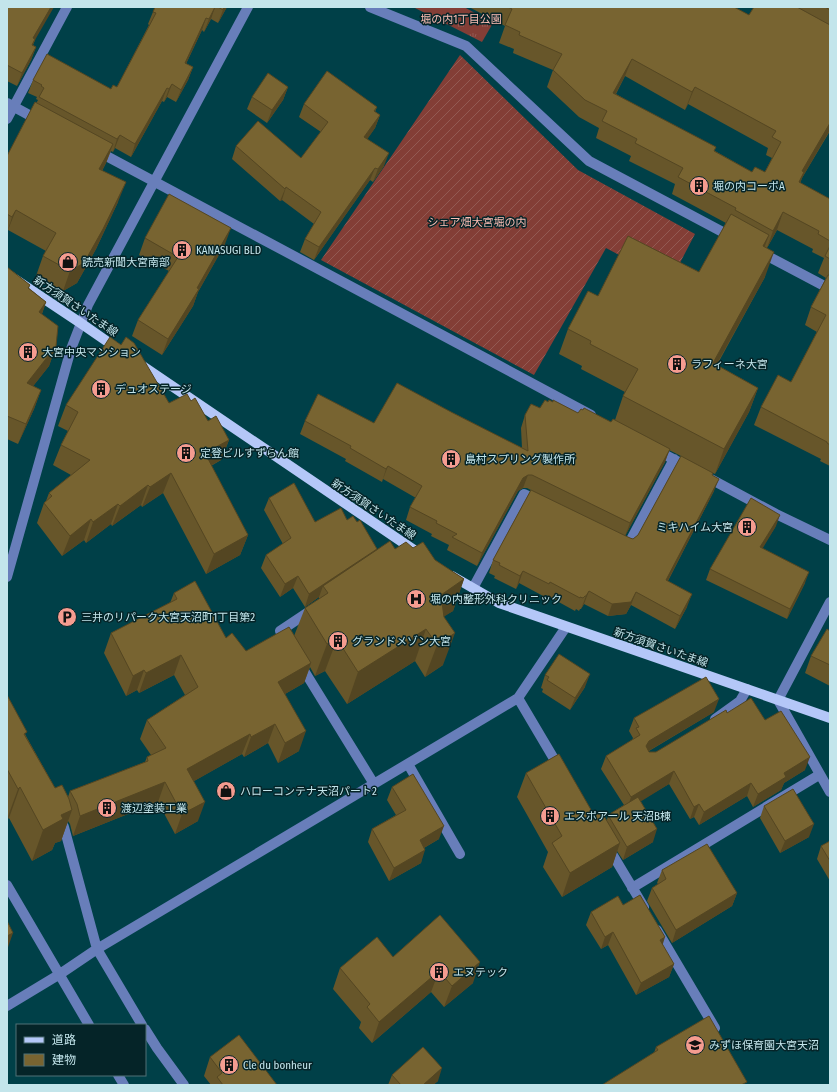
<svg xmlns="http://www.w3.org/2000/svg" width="837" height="1092" viewBox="0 0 837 1092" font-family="'Fira Sans Condensed','Noto Sans JP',sans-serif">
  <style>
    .park { fill: url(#park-tufts) }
    .garden { fill: url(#garden-furrows) }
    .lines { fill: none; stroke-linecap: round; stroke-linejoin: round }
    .minor { stroke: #687eba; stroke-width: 10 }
    .major { stroke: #b4c7f8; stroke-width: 10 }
    .wall { fill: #67562a; fill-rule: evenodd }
    .shaded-wall { fill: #544622 }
    .building { fill: #786431; stroke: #544622; fill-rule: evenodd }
    .labels { text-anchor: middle; stroke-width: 3; stroke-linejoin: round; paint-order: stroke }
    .park-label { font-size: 11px; fill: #fbbdb4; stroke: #052428 }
    .poi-label { font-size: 11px; fill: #c3e5eb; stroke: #052428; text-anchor: start }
    .street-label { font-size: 11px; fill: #c3e5eb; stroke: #052428 }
  </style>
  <defs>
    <pattern id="park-tufts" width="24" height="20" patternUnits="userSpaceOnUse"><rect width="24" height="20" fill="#833e36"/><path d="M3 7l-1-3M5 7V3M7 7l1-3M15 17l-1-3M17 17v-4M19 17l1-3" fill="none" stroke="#935a53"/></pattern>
    <pattern id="garden-furrows" width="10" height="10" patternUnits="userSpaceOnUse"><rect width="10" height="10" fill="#833e36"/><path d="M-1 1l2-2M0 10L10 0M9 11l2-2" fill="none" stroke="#935a53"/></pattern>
  </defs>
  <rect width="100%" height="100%" fill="#004048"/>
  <path class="park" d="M413 7H464L493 23 482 42Z"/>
  <path class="garden" d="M460 55 578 170 695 234 670 282 606 248 534 375 321 260Z"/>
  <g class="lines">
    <path class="minor" d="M370 7 466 46 589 161 732 237
      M7 103 40 121
      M7 119 67 7
      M97 151 487 359 591 415
      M760 252 830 289
      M656 450 690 468
      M705 476 776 514 830 540
      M623 542 628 545 674 459
      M7 577 71 349 88 305 248 7
      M473 588 524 494 539 501
      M830 602 778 700 830 792
      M287 643 280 631 313 609
      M300 664 374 784
      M518 698 560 769
      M715 719 740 701 747 689
      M408 764 460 854
      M59 819 64 827 97 949 142 1025
      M608 847 644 907
      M7 885 89 1025
      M632 888 819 775
      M657 930 715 1028
      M7 1006 60 974 97 949 518 698 566 627
      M145 1029 157 1048 184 1085
      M118 1075 124 1085"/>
    <path class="major" d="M7 274 82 324 118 349
      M141 365 414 550
      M452 576 499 603 830 718"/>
  </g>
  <path class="wall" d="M7 7 35 40 33 45 36 47 31 60 17 86 7 81Z
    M155 7H227L218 23 211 19 204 32 202 30 186 64 193 67 188 80 176 102 167 97 164 102 162 101 131 157 115 148 113 152 111 151 106 163 102 171 118 202 96 249 77 283 63 291 36 276 43 256 46 251 8 230 7 233V156L38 100 36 99 37 97 28 93 33 80 111 89 117 87 149 25 148 24Z
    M469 7H734L749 15 754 7H830V131L802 178 800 183 830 199V466L820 461 821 459 754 425 761 407 791 382 817 332 805 325 811 307 826 278 818 273 824 258 812 252 813 249 777 230 767 248 765 277 717 365 758 388 749 412 715 474 713 473 712 475 714 491 668 581 687 607 675 629 631 605 626 614 608 616 584 604 581 609H580L579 611 576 609 575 611 546 595 545 597 519 583 516 589 494 578 495 576 489 573 493 560 531 490 527 488H523L518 491 477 566 447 550 449 545 431 536 432 534 406 520 410 507 416 498 383 479 382 482 345 461 346 459 300 434 305 421 374 423 453 413 522 448 521 428 525 415 540 408 548 402H553L578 413 611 422 615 420 623 396 625 392 581 369 582 366 559 354 568 329 598 296 699 272 726 223 672 194 675 184 629 161 631 156 596 138 599 128 579 117 547 87 553 70 513 53 514 49 499 43 505 26ZM625 76 685 110 688 104 768 148 766 155 772 158 765 172H752L715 151 616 94ZM669 450 681 456 638 535 633 539 630 538 625 536 665 462Z
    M288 87 283 100 267 123 247 109 252 97Z
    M304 104 377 107 375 112 380 115 375 128 367 139 384 166 373 182 370 180 314 260 300 252 305 239 314 224 282 200 280 201 232 159 236 146 301 158 321 132 299 117Z
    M145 238 225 244 198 292 193 306 162 355 132 336 138 320 169 271 139 255Z
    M7 267 30 285 29 288 46 302 42 314 56 346 49 366 33 386 41 390 34 409 18 444 7 439Z
    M191 401 208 421 229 440 221 460 211 466 248 535 240 555 206 574 163 493 142 507 141 505 112 526 111 524 86 543 84 540 62 556 37 523 44 503 46 501 49 493 71 475 53 465 61 445 68 431 58 426 66 405 169 403Z
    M269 498 315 522 347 520 376 551 413 548 435 560 464 579 453 611 444 616 443 665 425 677 415 661 347 704 325 671 315 676 310 667 304 683 285 694 299 751 278 763 268 743 244 757 242 754 194 781 198 821 175 834 158 802 73 836 70 824 68 821 61 841 55 843 52 850 32 861 9 818 7 819V695L26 736 55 788 68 797 70 791 145 762 147 757 151 755 140 739 147 720 185 695 174 675 139 693 137 690 126 696 104 653 111 633 170 603 174 593 226 638 246 651 294 636 305 608 319 599V597L305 607 293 588 280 597 261 568 266 555 283 544 264 510Z
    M776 526 762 548 805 583 787 619 706 580 710 569Z
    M830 631V686L805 673 811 656Z
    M545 675 585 687 570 710 542 692 543 689 541 688Z
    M714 712 649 751V752H656L727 713 765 720 805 770 784 783 781 790 753 807 747 796 699 825 694 817 690 819 669 784 640 801 653 842 623 860 617 851 612 867 562 897 543 867 548 852 517 797 526 773 594 815 607 820 608 815 624 805 601 769 606 756 632 740 633 738 629 731 634 718Z
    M392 787 439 839 424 848 421 863 389 881 368 842 372 829 396 815 387 800Z
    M764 806 809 837 780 853 760 818Z
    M830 841V881L817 859 821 846Z
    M662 870 737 893 732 906 672 943 647 901 652 888 658 884 657 883Z
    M623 905 674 964 669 977 636 995 608 945 601 949 586 925 591 912Z
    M440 915 473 983 444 1007 431 992 372 1043 359 1028 361 1022 333 989 340 968 393 957Z
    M656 1047 746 1085 654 1053Z
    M210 1057 277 1085H211L204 1076Z
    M392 1075 438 1081 433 1085H388Z"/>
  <path class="shaded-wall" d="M51 7H54L35 40 30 52 33 38Z
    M215 7 211 19 204 32 209 19Z
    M224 7H227L218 23 223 10Z
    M206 18 202 30 180 76 185 63Z
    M36 47 31 60 17 86 22 73Z
    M632 59 625 76 607 110 613 93Z
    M193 67 188 80 176 102 181 90Z
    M172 84 167 97 164 102 169 89Z
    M288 87 283 100 267 123 272 110Z
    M695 87 688 104 685 110 692 92Z
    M167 88 162 101 131 157 135 144Z
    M380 115 375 128 360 150 364 137Z
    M830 123V130L802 178 798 190 792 200 802 171Z
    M120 135 115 148 113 152 117 139Z
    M113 144 106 163 92 189 99 169Z
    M389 153 384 166 373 182 378 169Z
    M375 168 370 180 314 260 319 247Z
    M126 182 118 202 96 249 77 283 63 291 70 271Z
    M286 187 282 200 280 201 285 189Z
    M16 210 8 230 7 233 12 217Z
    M783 212 777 230 767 248 773 231Z
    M231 228 225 244 198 292 193 306 162 355 168 339 197 288Z
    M769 235 760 259 763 246Z
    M774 252 765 277 704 387 713 363Z
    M46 302 39 322V312Z
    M56 346 49 366 20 403 27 383Z
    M758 388 749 412 715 474 724 449Z
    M41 390 34 409 18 444 26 424Z
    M229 440 221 460 197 473 205 453Z
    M670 449 665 462 625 536 630 523Z
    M388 466 383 479 382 482 386 469Z
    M171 473 163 493 142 507 150 487Z
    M528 475 523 488 518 491 477 566 482 553 523 478Z
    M719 479 714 491 662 592 666 580Z
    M148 485 141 505 112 526 120 506Z
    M118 504 111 524 86 543 93 522Z
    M780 515 776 526 757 558 760 547Z
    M91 519 84 540 62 556 70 536Z
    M248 535 240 555 206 574 214 554Z
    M377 549 372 562 323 586 319 597 305 607 309 594Z
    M523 571 519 583 516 589 520 576Z
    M809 572 805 583 787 619 790 609Z
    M298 576 293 588 280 597 285 584Z
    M464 579 453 611 429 626 441 595Z
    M589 591 584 604 581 609 586 596Z
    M636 592 631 605 626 614 608 616 612 604Z
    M692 594 687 607 675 629 680 616Z
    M426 629 415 661 347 704 358 672Z
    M455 633 443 665 425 677 437 645Z
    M337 639 325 671 315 676 327 644Z
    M181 655 174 675 139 693 146 673Z
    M311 663 304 683 271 702 278 682Z
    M144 670 137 690 126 696 133 676Z
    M590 674 585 687 570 710 575 698Z
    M719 699 714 712 645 753 646 746 649 741Z
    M275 724 268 743 244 757 251 737Z
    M306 731 299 751 278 763 285 743Z
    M250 734 242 754 180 789 187 769Z
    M810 757 805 770 784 783 781 790 753 807 758 794 784 773Z
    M674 771 669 784 627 810 631 797Z
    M165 782 158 802 73 836 80 816Z
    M751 783 747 796 699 825 704 812Z
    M20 787 9 818 7 819 18 789Z
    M205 802 198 821 175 834 182 814Z
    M699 804 694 817 690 819 694 807Z
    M72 810 61 841 55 843 52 850 32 861 43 830 61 815Z
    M814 824 809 837 780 853 785 841Z
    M444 826 439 839 415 853 420 840Z
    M657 829 653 842 623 860 627 847Z
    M620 843 612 867 562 897 570 873Z
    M425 850 421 863 389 881 394 868Z
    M737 893 732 906 672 943 676 930Z
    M613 932 608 945 601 949 605 937Z
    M13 933 7 950V936Z
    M665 937 661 950 660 940Z
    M480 962 473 983 444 1007 452 986Z
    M674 964 669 977 636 995 641 983Z
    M439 971 431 992 372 1043 379 1022Z
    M442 1068 438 1081 433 1085H423Z"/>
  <path class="building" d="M7 7H51L33 38 35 39 32 45 36 47 22 73 7 65Z
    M155 7H215L209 19 206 18 185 63 193 67 181 90 172 84 169 89 167 88 135 144 120 135 117 139 39 97 44 88 41 86 42 85 33 80 47 54 111 89 113 85 117 87 156 13 153 12Z
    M218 7H224L223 10Z
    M508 7H734L749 15 754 7H797L830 25V123L802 171 804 172 799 182 830 199V241L818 234 819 231 783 212 773 231 735 210 736 208 678 177 683 168 635 143 637 139 602 121 607 111 585 100 553 70 562 54 519 35 520 32 505 25 512 9ZM632 59 692 92 695 87 776 131 772 137 781 142 765 172 755 167 752 172 714 151 716 147 613 93Z
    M825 7H830V10Z
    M327 71 377 107 374 111 380 115 364 137 389 153 378 169 375 168 319 247 305 239 321 212 286 187 285 189 236 146 258 121 301 158 328 122 304 104Z
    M268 73 288 87 272 110 252 97Z
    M35 102 113 144 99 169 126 182 103 229 84 263 70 271 43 256 56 233 16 210 12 217 7 214V156Z
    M169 194 231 228 197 288 199 289 168 339 138 320 178 257 145 238Z
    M731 214 769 235 763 246 774 252 713 363 758 388 724 449 623 396 638 369 590 344 591 341 568 329 588 291 598 296 628 236 699 272Z
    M830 246V259L825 256Z
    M7 267 30 285 28 288 46 302 39 312 58 326 56 346 27 383 41 390 26 424 7 416Z
    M828 275H830V445L827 443V442L761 407 778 375 791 382 826 315 811 307Z
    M110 337 121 345 126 337 134 343 169 403 187 394 191 401 195 398 208 421 216 416 229 440 205 453 248 535 214 554 171 473 150 487 148 485 120 506 118 504 93 522 91 519 70 536 44 503 52 496 49 493 90 460 61 445 78 412 66 405Z
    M397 383 453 413 528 451 525 415 531 404 540 408 545 400 548 402 549 400 553 402V400L578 413 581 409 583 410 584 408 611 422 613 419 670 449 630 523 532 475H528L523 478 482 553 452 537 457 534 436 523 437 521 410 507 422 486 388 466 386 469 350 448 351 446 305 421 318 394 374 423Z
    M681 456 713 473 712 475 719 479 666 580 692 594 680 616 636 592 631 602 612 604 589 591 586 596H585L583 598 580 597V598L550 582 549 584 523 571 520 576 499 565 500 563 493 560 531 490 630 538 633 539 638 535Z
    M294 483 315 522 341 508 347 520 353 516 357 522 360 520 377 549 309 594 298 576 285 584 266 555 291 538 269 498Z
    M751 498 780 515 760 547 809 572 790 609 710 569Z
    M390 541 395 549 406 542 413 548 423 542 435 560 464 579 441 595 444 617 455 633 437 645 426 629 358 672 337 639 327 644 305 608 328 593 323 586Z
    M195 581 226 638 232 633 246 651 289 627 311 663 278 682 306 731 285 743 275 724 251 737 250 734 187 769 205 802 182 814 165 782 80 816 77 804 70 791 148 761 147 757 166 748 147 720 198 687 181 655 146 673 144 670 133 676 111 633 177 599 174 593Z
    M827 629 830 631V665L811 656Z
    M559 654 590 674 575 698 547 680 549 677 545 675Z
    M706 677 719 699 649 741 646 746 649 752H656L726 710 727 713 751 698 765 720 781 711 810 757 784 773 786 777 758 794 751 783 704 812 699 804 694 807 674 771 631 797 606 756 640 735 636 728 639 727 634 718Z
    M7 695 27 732 24 734 55 788 62 785 69 799 72 810 61 815 63 819 43 830 20 787 18 789 7 769Z
    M559 754 594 815 601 811 620 843 570 873 552 843 562 836 526 773Z
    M413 774 444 826 420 840 425 850 394 868 372 829 406 810 392 787Z
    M793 789 814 824 785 841 764 806Z
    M638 797 657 829 627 847 608 815Z
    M830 841V861L821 846Z
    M707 844 737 893 676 930 652 888 666 879 662 870Z
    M640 895 665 937 660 940 674 964 641 983 613 932 605 937 591 912 618 896 623 905Z
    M440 915 480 962 452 986 439 971 379 1022 367 1007 370 1004 340 968 377 937 393 957Z
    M7 921 13 933 7 936Z
    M709 1016 747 1082 741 1085H602L658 1050 656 1047Z
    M239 1035 277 1085H223L217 1077 222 1073 210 1057Z
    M423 1047 442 1068 423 1085H401L392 1075Z"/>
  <defs>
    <g id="building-disc" transform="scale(1)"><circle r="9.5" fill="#f59c90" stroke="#052428"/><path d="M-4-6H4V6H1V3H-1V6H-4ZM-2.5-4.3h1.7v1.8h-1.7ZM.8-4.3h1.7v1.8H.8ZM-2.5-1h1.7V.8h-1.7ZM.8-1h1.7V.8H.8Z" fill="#111"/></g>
    <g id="shop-disc" transform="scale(1)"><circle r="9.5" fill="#f59c90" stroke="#052428"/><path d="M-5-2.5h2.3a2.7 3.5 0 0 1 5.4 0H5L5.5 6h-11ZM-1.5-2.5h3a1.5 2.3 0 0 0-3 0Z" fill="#111"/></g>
    <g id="hospital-disc" transform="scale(1)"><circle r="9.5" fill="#f59c90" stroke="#052428"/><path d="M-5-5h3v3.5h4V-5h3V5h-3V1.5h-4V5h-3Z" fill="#111"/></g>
    <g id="parking-disc" transform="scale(1)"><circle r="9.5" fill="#f59c90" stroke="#052428"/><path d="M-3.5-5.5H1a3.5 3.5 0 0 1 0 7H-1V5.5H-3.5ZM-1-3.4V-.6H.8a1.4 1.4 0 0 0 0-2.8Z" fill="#111"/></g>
    <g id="school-disc" transform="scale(1)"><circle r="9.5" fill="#f59c90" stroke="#052428"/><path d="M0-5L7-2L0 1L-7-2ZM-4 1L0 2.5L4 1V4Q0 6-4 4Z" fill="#111"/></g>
  </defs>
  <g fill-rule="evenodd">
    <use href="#building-disc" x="699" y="186"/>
    <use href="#building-disc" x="182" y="250"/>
    <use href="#shop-disc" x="68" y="262"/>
    <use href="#building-disc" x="28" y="352"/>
    <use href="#building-disc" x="677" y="364"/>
    <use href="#building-disc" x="101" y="389"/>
    <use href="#building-disc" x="186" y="453"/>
    <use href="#building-disc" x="451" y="459"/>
    <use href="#building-disc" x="747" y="527"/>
    <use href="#hospital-disc" x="416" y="599"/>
    <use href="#parking-disc" x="67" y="617"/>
    <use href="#building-disc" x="338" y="641"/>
    <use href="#shop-disc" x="226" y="791"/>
    <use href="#building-disc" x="107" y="808"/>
    <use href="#building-disc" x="550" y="816"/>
    <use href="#building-disc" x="439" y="972"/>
    <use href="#school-disc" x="695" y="1045"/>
    <use href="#building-disc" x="229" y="1065"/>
  </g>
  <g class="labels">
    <g class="park-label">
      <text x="461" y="23">堀の内1丁目公園</text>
      <text x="477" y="226">シェア畑大宮堀の内</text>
    </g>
    <g class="poi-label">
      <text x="713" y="190">堀の内コーポA</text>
      <text x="196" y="254">KANASUGI BLD</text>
      <text x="82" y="266">読売新聞大宮南部</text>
      <text x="42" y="356">大宮中央マンション</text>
      <text x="691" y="368">ラフィーネ大宮</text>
      <text x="115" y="393">デュオステージ</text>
      <text x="200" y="457">定登ビルすずらん館</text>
      <text x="465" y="463">島村スプリング製作所</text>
      <text x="733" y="531" text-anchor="end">ミキハイム大宮</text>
      <text x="430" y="603">堀の内整形外科クリニック</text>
      <text x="81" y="621">三井のリパーク大宮天沼町1丁目第2</text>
      <text x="352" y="645">グランドメゾン大宮</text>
      <text x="240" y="795">ハローコンテナ天沼パート2</text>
      <text x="121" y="812">渡辺塗装工業</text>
      <text x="564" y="820">エスポアール 天沼B棟</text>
      <text x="453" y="976">エヌテック</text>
      <text x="709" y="1049">みずほ保育園大宮天沼</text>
      <text x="243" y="1069">Cle du bonheur</text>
    </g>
    <g class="street-label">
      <text transform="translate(76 306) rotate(34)" y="4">新方須賀さいたま線</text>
      <text transform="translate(374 509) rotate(34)" y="4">新方須賀さいたま線</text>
      <text transform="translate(661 647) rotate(19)" y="4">新方須賀さいたま線</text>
    </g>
  </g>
  <rect width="837" height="1092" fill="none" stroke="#c3e5eb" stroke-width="16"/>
  <rect x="16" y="1024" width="130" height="52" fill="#052428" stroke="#517176"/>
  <rect x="24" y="1037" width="20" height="6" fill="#b4c7f8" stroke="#517176"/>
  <text x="52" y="1044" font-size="12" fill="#c3e5eb">道路</text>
  <rect x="24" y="1054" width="20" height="12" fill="#786431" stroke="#517176"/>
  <text x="52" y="1064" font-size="12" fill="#c3e5eb">建物</text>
</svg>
